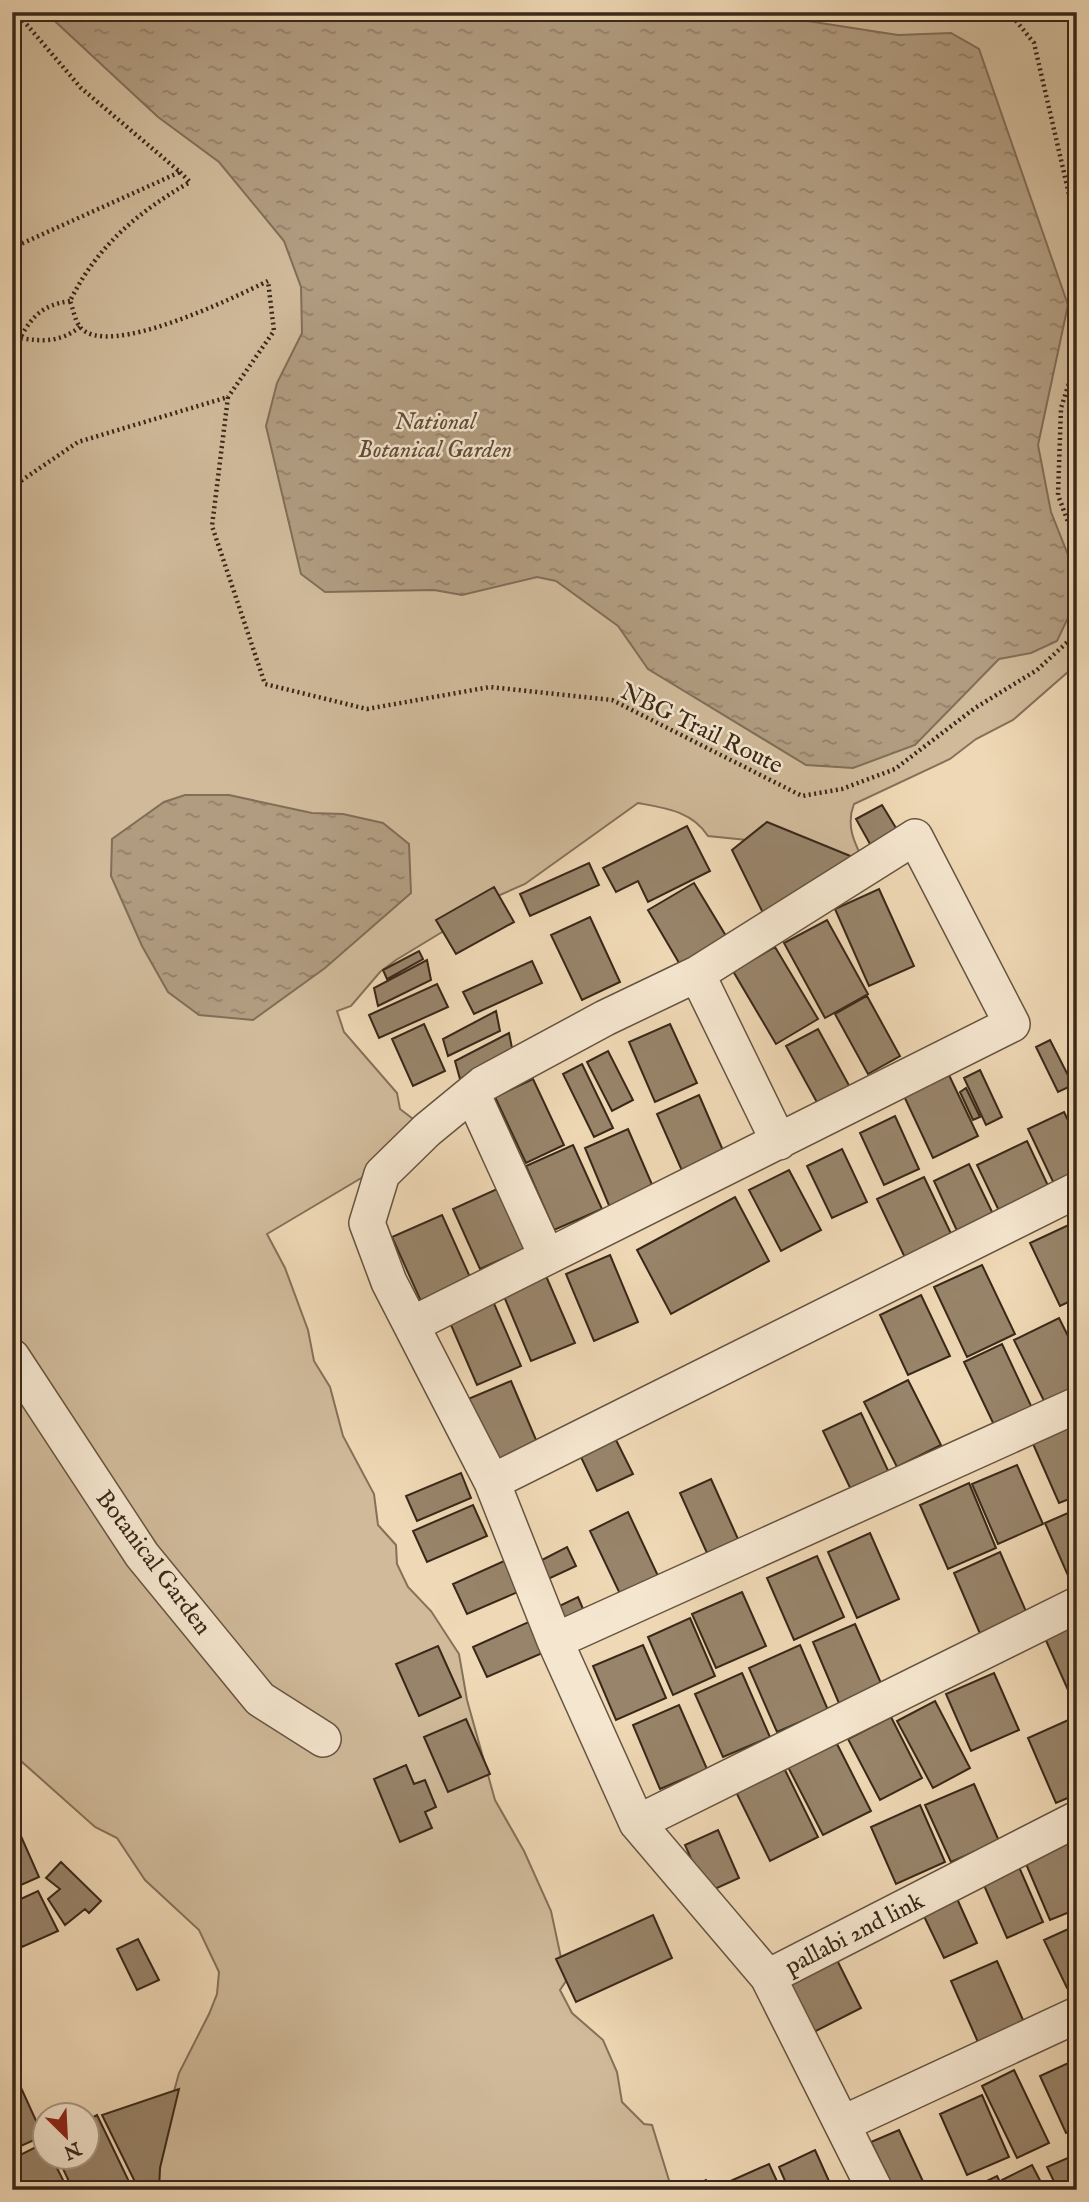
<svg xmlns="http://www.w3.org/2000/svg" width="1089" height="2202" viewBox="0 0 1089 2202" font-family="'IM FELL English',serif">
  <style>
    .garden { fill: #d0ba9a; stroke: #84715a; stroke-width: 2 }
    .water { fill: url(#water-ripples); stroke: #816e57; stroke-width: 2 }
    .building { fill: #98846a; stroke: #392819; stroke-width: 2 }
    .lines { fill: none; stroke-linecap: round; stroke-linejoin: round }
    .street-casing { stroke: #665440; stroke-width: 38 }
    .path { stroke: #392819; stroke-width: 4.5; stroke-dasharray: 2 3.5; stroke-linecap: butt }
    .street { stroke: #f5e6cf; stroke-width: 35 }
    .labels { text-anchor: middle; stroke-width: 5; stroke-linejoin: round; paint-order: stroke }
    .park-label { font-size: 24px; font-style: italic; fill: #5f4c39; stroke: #f5e6cf }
    .street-label { font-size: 24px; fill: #392819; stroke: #f5e6cf }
  </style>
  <defs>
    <pattern id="water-ripples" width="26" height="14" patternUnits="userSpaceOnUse" patternTransform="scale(1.75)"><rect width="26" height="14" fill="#b19c80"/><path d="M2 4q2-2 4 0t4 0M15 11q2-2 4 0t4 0" fill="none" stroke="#917f68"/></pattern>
  </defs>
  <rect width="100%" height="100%" fill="#efd8b5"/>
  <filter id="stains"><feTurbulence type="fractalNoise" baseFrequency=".00286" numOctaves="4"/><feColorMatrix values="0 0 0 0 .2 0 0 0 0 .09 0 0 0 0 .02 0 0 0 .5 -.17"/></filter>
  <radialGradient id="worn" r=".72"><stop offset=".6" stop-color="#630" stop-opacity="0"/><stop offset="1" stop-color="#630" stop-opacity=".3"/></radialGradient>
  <path class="garden" d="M12 12H1077V664L1013 720 976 739 950 759 854 804C844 829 858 849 869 872L747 840 708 836C692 811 665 808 638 803L525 884 486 901 452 926 396 960 380 972 351 1006 337 1011 344 1032 397 1093 400 1109 413 1119 373 1171 267 1234 285 1268 308 1330 314 1361 330 1387 343 1436 374 1494 378 1525 396 1545 397 1564 408 1587 431 1611 459 1654 467 1700 495 1800 524 1851 551 1911 566 1981 560 1990 572 2013 603 2040 617 2072 622 2102 644 2124 652 2125 672 2190H154L162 2135 179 2073 209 2014 217 1994 219 1972 199 1930 145 1880 117 1838 95 1827 12 1753Z"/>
  <path class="water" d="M45 12H749L898 35 951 33 979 49 1068 305 1038 445 1051 512 1076 575 1075 603 1057 641 1031 653 999 659 915 745 853 768 806 765 648 669 618 626 556 581 537 577 462 595 434 590 325 592 301 574 266 426 277 383 302 333 301 287 284 241 219 162 158 117Z
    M185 795H229L312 813 343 814 383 823 409 844 411 893 325 968 253 1020 199 1015 168 992 142 946 111 876 112 839 164 802Z"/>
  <path class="building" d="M882 805 902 838 875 853 856 819Z
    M767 822 865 862 766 919 732 850Z
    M687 826 710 871 648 902 638 881 616 892 603 868Z
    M589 863 599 885 530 916 520 894Z
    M694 883 729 941 682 968 648 910Z
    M494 887 514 922 456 954 436 920Z
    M879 889 914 966 869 986 835 909Z
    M590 917 620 982 582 1000 551 935Z
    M827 920 868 994 825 1018 784 943Z
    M775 947 818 1019 776 1044 733 971Z
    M419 951 423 959 387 979 383 970Z
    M427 960 431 980 378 1006 374 988Z
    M532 961 542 983 474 1014 463 992Z
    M437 984 448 1007 379 1038 369 1015Z
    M867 996 900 1056 868 1074 835 1014Z
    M496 1011 500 1031 448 1056 443 1039Z
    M424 1024 445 1071 413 1086 392 1039Z
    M670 1024 697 1083 655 1102 629 1042Z
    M818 1029 851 1089 819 1106 786 1046Z
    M509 1033 513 1053 460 1079 455 1061Z
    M1050 1040 1073 1085 1058 1092 1036 1047Z
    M608 1051 633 1100 612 1111 587 1062Z
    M582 1064 613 1128 594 1137 563 1074Z
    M980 1070 1002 1117 986 1125 964 1078Z
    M948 1073 978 1136 933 1158 903 1094Z
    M533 1079 564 1145 526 1163 495 1097Z
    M966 1088 980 1117 973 1120 960 1092Z
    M699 1095 725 1155 683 1173 657 1114Z
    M1064 1112 1077 1139V1177L1056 1188 1028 1129Z
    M895 1116 919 1169 884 1185 860 1133Z
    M628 1129 657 1196 613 1215 585 1148Z
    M1027 1141 1051 1192 1001 1215 977 1165Z
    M573 1145 602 1209 554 1230 526 1166Z
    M842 1149 867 1202 832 1218 807 1166Z
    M969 1164 994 1216 958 1233 934 1181Z
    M789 1170 821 1230 781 1251 749 1190Z
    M924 1177 955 1242 908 1264 877 1199Z
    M497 1189 524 1249 480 1269 453 1209Z
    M735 1197 769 1261 671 1314 637 1250Z
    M442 1215 474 1286 424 1308 392 1237Z
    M1077 1221V1298L1060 1306 1030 1243Z
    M610 1255 638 1322 594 1341 566 1274Z
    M982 1265 1015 1334 967 1357 934 1287Z
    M546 1276 575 1343 531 1361 503 1294Z
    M921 1295 950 1356 908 1375 880 1315Z
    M492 1299 521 1366 477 1385 448 1318Z
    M1059 1318 1077 1354V1390L1046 1405 1014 1340Z
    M1002 1344 1033 1410 995 1427 964 1362Z
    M908 1380 941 1445 897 1467 864 1402Z
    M511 1381 539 1447 490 1468 461 1402Z
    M861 1413 892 1479 854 1496 823 1431Z
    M1073 1418 1077 1427V1496L1059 1503 1030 1437Z
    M614 1436 633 1474 597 1491 579 1453Z
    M1017 1465 1043 1524 998 1544 972 1484Z
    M461 1473 471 1498 417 1521 406 1496Z
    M711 1479 738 1539 707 1553 680 1493Z
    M969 1483 996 1548 948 1569 920 1505Z
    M473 1505 487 1536 427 1562 413 1531Z
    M1077 1509V1585L1073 1587 1045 1523Z
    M628 1512 659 1578 621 1596 590 1531Z
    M870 1533 899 1599 857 1618 828 1552Z
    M567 1547 576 1566 546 1580 538 1562Z
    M1000 1552 1028 1616 981 1636 954 1573Z
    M817 1556 844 1617 794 1640 767 1578Z
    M513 1557 527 1588 467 1614 453 1584Z
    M742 1592 766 1646 716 1668 692 1614Z
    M578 1597 586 1616 557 1629 549 1611Z
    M690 1618 715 1676 673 1695 648 1637Z
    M533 1620 547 1651 487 1677 473 1647Z
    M1077 1622V1708H1076L1044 1636Z
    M855 1624 884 1690 841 1708 813 1642Z
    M643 1645 666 1698 616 1720 593 1666Z
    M800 1645 828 1710 777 1732 749 1668Z
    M438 1646 461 1697 419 1716 396 1664Z
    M742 1673 770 1737 723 1757 695 1694Z
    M994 1673 1019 1730 971 1751 946 1694Z
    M935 1701 970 1768 933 1788 897 1721Z
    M679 1705 707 1769 660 1789 633 1725Z
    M891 1717 922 1778 880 1800 848 1739Z
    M1075 1717 1077 1794 1056 1803 1028 1738Z
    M466 1719 490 1774 448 1792 424 1737Z
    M836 1742 871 1811 823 1835 788 1767Z
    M406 1765 414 1784 425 1780 436 1807 425 1812 432 1828 400 1842 374 1779Z
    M784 1768 818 1837 770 1861 736 1792Z
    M974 1784 999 1841 951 1862 925 1805Z
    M920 1805 945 1862 896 1884 871 1827Z
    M718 1830 739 1878 706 1893 685 1845Z
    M20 1834 39 1877 12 1889V1838Z
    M1070 1836 1077 1852V1909L1050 1920 1023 1857Z
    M61 1862 101 1901 89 1913 85 1909 65 1925 48 1899 60 1889 46 1878Z
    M1019 1867 1043 1922 1007 1938 983 1883Z
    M38 1891 58 1931 22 1947 12 1925V1903Z
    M954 1892 977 1943 944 1958 920 1908Z
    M653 1915 672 1958 576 2002 556 1959Z
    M1077 1925V1983L1067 1988 1044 1940Z
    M138 1939 159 1980 137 1990 117 1949Z
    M831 1948 861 2008 814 2032 783 1971Z
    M997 1961 1027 2029 981 2049 951 1981Z
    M1077 2059V2128L1066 2133 1040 2076Z
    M12 2068 43 2136 12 2150Z
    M1014 2070 1049 2143 1017 2158 982 2086Z
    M179 2089 160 2168 159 2190H139L102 2115Z
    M982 2095 1009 2157 967 2175 940 2114Z
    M97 2115 133 2190H73L57 2156H88V2120Z
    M899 2130 927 2190H894L871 2142Z
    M44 2143 46 2156H51L68 2190H12V2159Z
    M815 2150 833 2190H789L779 2167Z
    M1077 2154V2190H1058L1047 2167Z
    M769 2164 781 2190H719L717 2187Z
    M1032 2165 1045 2190H1007L1002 2180Z
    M997 2176 1004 2190H968Z
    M706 2180 710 2190H683Z"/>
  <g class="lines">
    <g class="street-casing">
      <path id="street" d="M697 974 779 1142
        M472 1093 547 1257
        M413 1324 1012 1024 915 837 697 974 605 1018 483 1084 427 1130 382 1174 367 1223 389 1282 492 1482 555 1641 637 1823 768 1977 875 2190
        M12 1357 142 1555 260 1699 323 1739
        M492 1482 1077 1190
        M555 1641 1077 1405
        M637 1823 1077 1605
        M768 1977 1077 1819
        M842 2124 1077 2015"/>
    </g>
    <path class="path" d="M1009 12 1034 43 1077 229
      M180 172 190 182C138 212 97 246 70 301 73 308 75 321 80 327 107 360 235 297 268 281L274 331 228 397
      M12 248 180 172 81 88 16 12
      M70 301C43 305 33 315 20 338 44 342 60 342 80 327
      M12 342 20 338
      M1077 358 1061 408 1058 495 1077 546
      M12 487 78 442 228 397 212 526 265 684 367 709 490 687 612 700 802 796 842 789 895 769 975 708 1037 670 1074 636 1077 629"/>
    <use href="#street" class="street"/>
  </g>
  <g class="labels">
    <g class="park-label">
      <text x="435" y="429">National<tspan x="435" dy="28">Botanical Garden</tspan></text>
    </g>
    <g class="street-label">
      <text transform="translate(702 728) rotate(26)" y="8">NBG Trail Route</text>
      <text transform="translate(154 1562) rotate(53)" y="8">Botanical Garden</text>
      <text transform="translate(854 1933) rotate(-27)" y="8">pallabi 2nd link</text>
    </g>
  </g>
  <rect width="1089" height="2202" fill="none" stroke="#efd8b5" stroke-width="42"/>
  <rect x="14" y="14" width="1061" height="2174" fill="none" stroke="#392819" stroke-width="3.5"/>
  <rect x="21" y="21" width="1047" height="2160" fill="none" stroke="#392819" stroke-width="2"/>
  <g transform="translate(66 2136) rotate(156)"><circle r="33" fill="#f5e6cf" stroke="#aa9a86" stroke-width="2"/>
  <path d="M0-5L12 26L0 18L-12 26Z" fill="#8f2418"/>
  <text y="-10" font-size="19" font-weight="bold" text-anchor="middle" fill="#392819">N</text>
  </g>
  <rect width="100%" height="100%" filter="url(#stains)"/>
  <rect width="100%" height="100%" fill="url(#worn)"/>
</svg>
